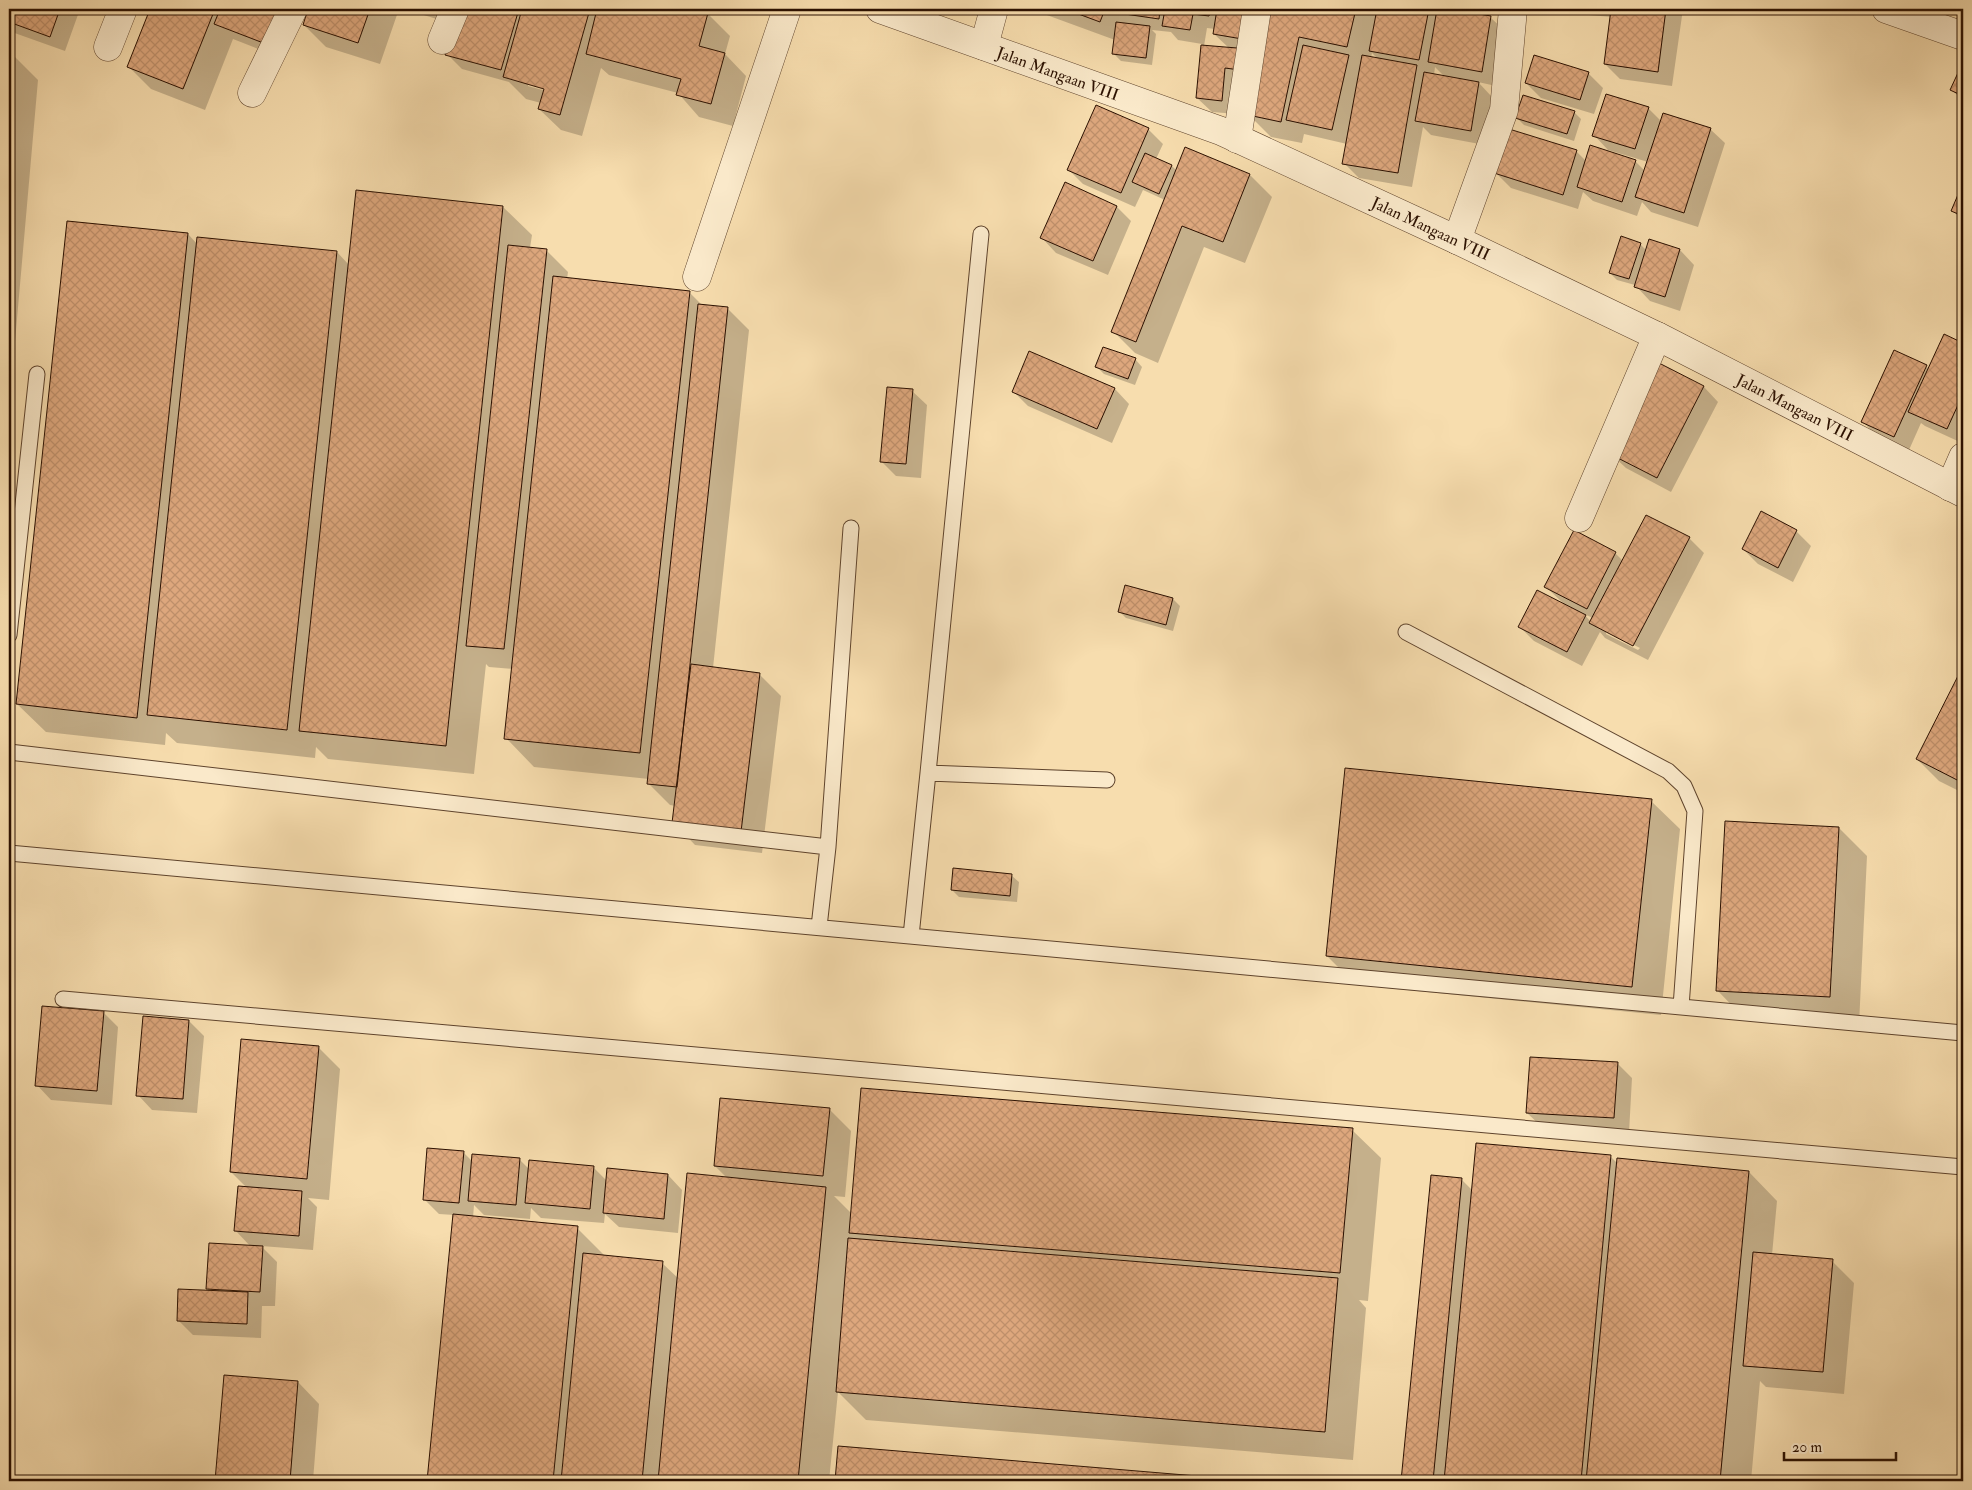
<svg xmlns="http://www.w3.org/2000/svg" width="1972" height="1490" viewBox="0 0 1972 1490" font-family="'IM FELL Double Pica',serif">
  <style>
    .shadow { fill: #0003; fill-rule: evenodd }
    .building { fill: url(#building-cross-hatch); stroke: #2b1000 }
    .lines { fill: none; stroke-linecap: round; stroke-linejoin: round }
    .service-casing { stroke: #5e432c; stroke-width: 17 }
    .minor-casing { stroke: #5e432c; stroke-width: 29 }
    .tertiary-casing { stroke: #5e432c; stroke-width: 29 }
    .service { stroke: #fae9ca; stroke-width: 15 }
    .minor { stroke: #fae9ca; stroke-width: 28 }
    .tertiary { stroke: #fae9ca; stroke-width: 28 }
    .labels { text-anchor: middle; stroke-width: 4.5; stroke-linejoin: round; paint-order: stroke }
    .street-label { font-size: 16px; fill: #2b1000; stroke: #fae9ca }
  </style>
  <defs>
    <pattern id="building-cross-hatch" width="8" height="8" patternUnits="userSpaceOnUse" patternTransform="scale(1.25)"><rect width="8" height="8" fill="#dda77d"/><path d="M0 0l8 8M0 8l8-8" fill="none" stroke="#be8f6a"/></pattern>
  </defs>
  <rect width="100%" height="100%" fill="#f7ddae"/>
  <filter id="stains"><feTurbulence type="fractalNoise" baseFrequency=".004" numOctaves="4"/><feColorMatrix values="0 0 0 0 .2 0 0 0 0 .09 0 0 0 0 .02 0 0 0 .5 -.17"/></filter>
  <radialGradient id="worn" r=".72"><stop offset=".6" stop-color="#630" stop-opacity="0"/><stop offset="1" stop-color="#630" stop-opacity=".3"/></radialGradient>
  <path class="shadow" d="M9 9H80L65 51 9 31Z
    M151 9H300L281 58 233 39 205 110 151 89 129 67Z
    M309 9H399L380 64 326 47 304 25Z
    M404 9H443L440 20Z
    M460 9H689L708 14 730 36 725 54 746 76 733 126 699 117 678 93 609 75 601 68 582 136 561 130 539 109 541 103 526 99 509 82 462 69 447 54ZM528 83 550 89V92L528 86Z
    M1039 9H1269L1270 20 1272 9H1445L1491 18 1506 32 1496 86 1478 82 1493 98 1485 145 1431 135 1423 127 1412 187 1359 178 1344 163 1347 144 1304 134 1302 143 1271 137 1249 115 1212 112 1197 98 1202 44 1178 40 1171 32 1152 30 1156 34 1152 65 1121 61 1114 54 1115 40 1044 14ZM1207 28 1215 29 1214 34 1229 48 1204 46ZM1372 53 1379 60 1371 58ZM1435 67 1445 77 1434 75Z
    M1473 9H1510L1509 15Z
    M1540 9H1683L1672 86 1620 79 1605 64 1612 17 1542 11Z
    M1928 9H1963V16Z
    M9 51 38 80 9 410Z
    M1963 65V101L1952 90Z
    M1588 73 1603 88 1594 114 1541 98 1526 83Z
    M1648 108 1661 121 1710 129 1725 143 1698 227 1651 212 1642 202 1637 216 1593 201 1583 192 1578 209 1511 188 1496 173 1509 130 1577 152 1586 161H1635L1645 171 1648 162 1608 150 1594 135Z
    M1574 112 1581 119 1574 141 1524 125 1517 118Z
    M1148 129 1163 144 1156 159 1172 166 1177 171 1250 175 1272 197 1245 263 1204 247 1158 363 1135 353 1113 331 1165 200 1143 190 1135 207 1083 184 1068 169Z
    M1963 186V221L1953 211Z
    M357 191 503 207 532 235 530 248 546 250 568 272 567 279 689 292 703 306 727 308 749 330 713 668 759 674 781 696 762 853 695 845 674 823 676 806 670 805 648 783 649 779 534 767 506 738 513 669 489 667 486 664 474 774 328 759 316 747 315 758 177 743 166 733 165 745 46 732 17 704 188 234 198 245 337 252 349 265Z
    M1117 207 1131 221 1108 275 1056 253 1042 238Z
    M1649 241 1680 250 1694 265 1680 311 1650 301 1635 285 1617 280 1610 273 1640 244 1646 250Z
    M1944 336 1963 345 1962 443 1925 426 1921 423 1909 450 1877 436 1863 422 1926 366 1929 369Z
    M1030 353 1115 389 1129 404 1112 443 1028 406 1013 391Z
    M1135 359 1142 367 1135 385 1104 374 1097 367Z
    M1658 364 1704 387 1718 402 1671 492 1626 468 1611 454Z
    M912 391 927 405 921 478 896 476 881 461Z
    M1646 516 1689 538 1704 553 1648 660 1605 638 1600 632 1582 666 1534 641 1520 627 1564 604 1546 587 1615 553 1623 561ZM1584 614 1593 618 1591 622ZM1606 631 1640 648 1638 650 1606 634Z
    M1796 531 1811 546 1793 582 1758 564 1743 549Z
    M1173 599 1180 606 1173 631 1126 618 1119 611Z
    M1963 669V793L1939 781 1917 759Z
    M1651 801 1680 829 1661 1015 1356 985 1327 956Z
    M1839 828 1867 856 1859 1025 1745 1019 1717 990Z
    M1011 875 1019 882 1017 902 959 897 952 890Z
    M103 1012 118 1027 112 1105 51 1100 37 1085Z
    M189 1021 204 1036 197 1113 152 1110 138 1095Z
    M318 1047 340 1069 329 1200 308 1198 317 1207 313 1250 261 1246 277 1262 275 1306H262L261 1338 193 1335 178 1320 208 1291 210 1244 251 1247 235 1230 247 1188 231 1172Z
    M1617 1063 1632 1078 1629 1133 1542 1127 1527 1113Z
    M829 1109 851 1131 845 1197 834 1196 852 1214 1352 1130 1381 1158 1368 1301 1359 1300 1366 1308 1353 1460 866 1420 838 1392 829 1481H428L454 1215 439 1214 424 1199 463 1152 473 1162 520 1160 530 1170 593 1167 607 1181 668 1175 682 1190 678 1233 619 1227 605 1214 604 1223 541 1218 531 1208 530 1219 484 1215 474 1205 473 1218 577 1228 606 1257 662 1263 679 1279 728 1179 715 1166Z
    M1611 1157 1617 1163 1749 1172 1777 1201 1772 1255 1832 1261 1854 1283 1844 1394 1766 1387 1760 1381 1751 1481H1402L1432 1176 1461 1179 1473 1191Z
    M225 1376 298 1382 319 1404 313 1481H217Z
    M839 1448 1242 1481H836Z"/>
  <path class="building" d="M9 9H60L50 37 9 22Z
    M150 9H215L183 89 127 67Z
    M220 9H280L266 44 214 24Z
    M308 9H370L358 43 303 25Z
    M458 9H519L501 70 445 55Z
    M522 9H590L560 115 538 109 544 89 503 77Z
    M597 9H694L708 13 699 46 725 53 711 104 676 95 681 79 586 54Z
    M1065 9H1105L1100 22Z
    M1119 9H1160L1159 19 1118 13Z
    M1165 9H1211L1209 16 1193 14 1190 30 1162 26Z
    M1217 9H1253L1248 40 1213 34Z
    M1271 9H1356L1347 47 1299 37 1281 122 1248 115Z
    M1377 9H1429L1419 60 1369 51Z
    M1437 9H1449L1491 16 1482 72 1428 62Z
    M1611 9H1666L1658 72 1604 64Z
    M1116 22 1150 26 1146 58 1112 54Z
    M1201 45 1249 49 1247 71 1225 68 1222 101 1196 98Z
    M1303 45 1349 55 1332 130 1286 120Z
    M1362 55 1417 65 1398 173 1342 164Z
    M1534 55 1589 72 1580 100 1525 83Z
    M1963 62V96L1950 90Z
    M1424 72 1479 82 1471 131 1415 121Z
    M1606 94 1649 107 1635 149 1592 136Z
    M1523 95 1575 111 1567 134 1515 118Z
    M1096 105 1149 128 1121 193 1067 170Z
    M1663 113 1711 128 1684 213 1635 197Z
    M1509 129 1577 150 1563 195 1494 173Z
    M1590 145 1636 160 1622 202 1577 187Z
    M1185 147 1250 174 1223 242 1182 226 1136 342 1111 332Z
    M1145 153 1172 165 1159 194 1132 182Z
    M1065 182 1117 206 1093 261 1040 238Z
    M1963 183V216L1951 211Z
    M356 190 503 206 446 746 299 731Z
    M67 221 188 233 137 718 16 704Z
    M1621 236 1641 243 1629 279 1609 273Z
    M197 237 337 251 287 730 147 715Z
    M1649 239 1680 249 1665 297 1634 287Z
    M508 245 547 249 504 649 466 646Z
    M553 276 690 291 640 753 504 739Z
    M698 304 728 307 677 787 647 784Z
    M1944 334 1963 343V394L1947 429 1908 412Z
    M1103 347 1136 358 1128 379 1095 367Z
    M1894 350 1927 365 1894 437 1861 422Z
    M1029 351 1115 388 1097 429 1012 392Z
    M1657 362 1704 386 1657 478 1610 454Z
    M887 387 913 389 906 464 880 462Z
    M1761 511 1797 530 1778 568 1742 549Z
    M1646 515 1690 537 1633 646 1589 623Z
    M1574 530 1616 552 1587 609 1544 587Z
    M1125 585 1173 598 1166 625 1118 612Z
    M1537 590 1586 615 1567 652 1518 627Z
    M691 664 760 673 741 832 672 823Z
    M1962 668H1963V783L1916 759Z
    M1345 768 1652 799 1632 987 1326 956Z
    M1725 821 1839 827 1830 997 1716 991Z
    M953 868 1012 874 1010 896 951 890Z
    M42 1006 104 1011 97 1091 35 1086Z
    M143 1016 189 1020 183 1099 136 1096Z
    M241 1039 319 1046 307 1179 230 1172Z
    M1530 1057 1618 1062 1614 1118 1526 1113Z
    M861 1088 1353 1128 1340 1273 849 1233Z
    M720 1098 830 1108 823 1176 714 1166Z
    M1476 1143 1611 1155 1581 1481H1444Z
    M427 1148 464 1151 459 1203 423 1200Z
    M472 1154 520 1158 516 1205 468 1201Z
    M1617 1158 1749 1171 1720 1481H1586Z
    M529 1160 594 1166 590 1209 525 1203Z
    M607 1168 668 1174 664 1219 603 1213Z
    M687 1173 826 1187 798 1481H658Z
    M1431 1175 1462 1178 1433 1481H1401Z
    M238 1186 302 1191 299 1236 234 1231Z
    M453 1214 578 1226 553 1481H427Z
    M848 1238 1338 1278 1325 1432 836 1392Z
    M209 1243 263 1246 260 1292 206 1289Z
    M1753 1252 1833 1259 1823 1372 1743 1366Z
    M583 1253 663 1261 642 1481H561Z
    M178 1289 248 1292 247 1324 177 1321Z
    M224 1375 298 1381 290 1481H215Z
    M838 1446 1257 1481H835Z"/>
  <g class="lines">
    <g class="service-casing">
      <path id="service" d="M1406 632 1668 771 1684 786 1695 811 1681 1007
        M9 635 37 374
        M9 752 828 847
        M928 773 981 234
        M9 853 1963 1033
        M819 927 828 847 851 528
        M911 936 928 773 1107 780
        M63 999 1963 1167"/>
    </g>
    <g class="minor-casing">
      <path id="minor" d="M1886 9 1963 36
        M442 40 455 9
        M984 46 994 9
        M108 47 123 9
        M252 93 293 9
        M1237 139 1257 9
        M1457 240 1504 110 1513 9
        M697 277 787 9
        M1950 487 1963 457
        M1579 518 1657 336"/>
    </g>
    <g class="tertiary-casing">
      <path id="tertiary" d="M880 9 1221 131 1457 240 1657 336 1963 493"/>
    </g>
    <use href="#service" class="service"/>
    <use href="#minor" class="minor"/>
    <use href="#tertiary" class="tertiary"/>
  </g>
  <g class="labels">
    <g class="street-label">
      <text transform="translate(1058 73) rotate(20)" y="6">Jalan Mangaan VIII</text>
      <text transform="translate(1431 228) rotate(25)" y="6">Jalan Mangaan VIII</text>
      <text transform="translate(1795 407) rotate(27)" y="6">Jalan Mangaan VIII</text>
    </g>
  </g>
  <rect width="1972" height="1490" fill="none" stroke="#f7ddae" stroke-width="30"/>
  <rect x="10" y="10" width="1952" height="1470" fill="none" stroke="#2b1000" stroke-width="2.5"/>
  <rect x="15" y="15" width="1942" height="1460" fill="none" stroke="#2b1000"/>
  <path d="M1784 1452v8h112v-8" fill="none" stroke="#2b1000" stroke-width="2.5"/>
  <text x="1792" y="1452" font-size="15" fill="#2b1000" stroke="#fae9ca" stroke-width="4" paint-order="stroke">20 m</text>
  <rect width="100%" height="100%" filter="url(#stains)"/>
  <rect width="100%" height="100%" fill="url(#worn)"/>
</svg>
